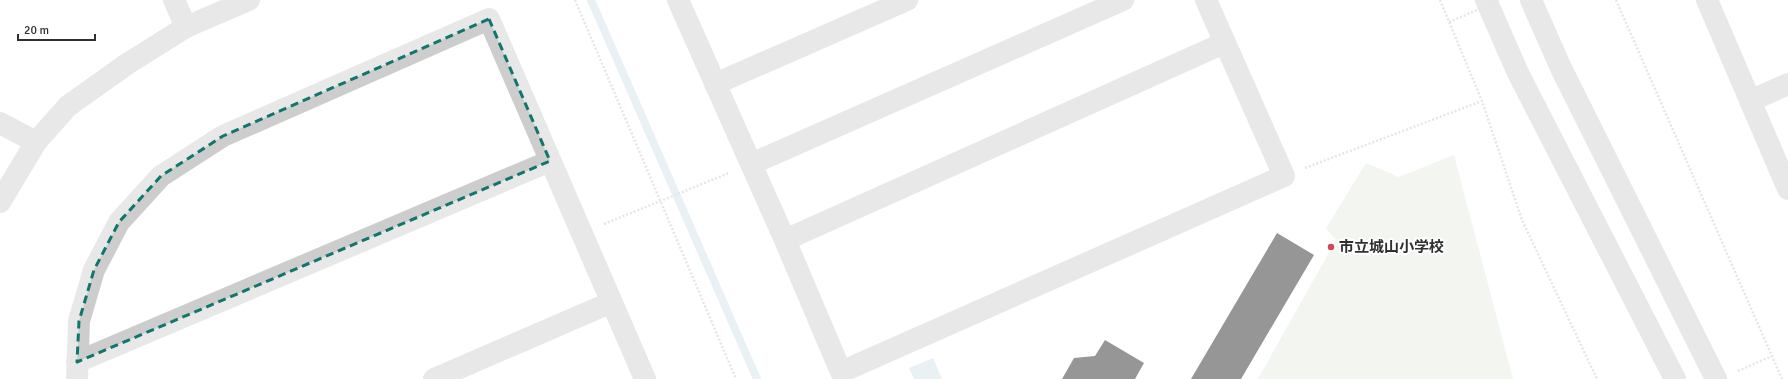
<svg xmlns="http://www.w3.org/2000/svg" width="1788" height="379" viewBox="0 0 1788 379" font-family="Signika,'Noto Sans JP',sans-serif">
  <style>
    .green { fill: #e4e8dd }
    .water { fill: #cee0e9 }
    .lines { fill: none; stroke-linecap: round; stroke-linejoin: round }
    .stream { stroke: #cee0e9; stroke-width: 8 }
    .building { fill: #171717 }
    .path { stroke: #c7c7c7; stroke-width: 2.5; stroke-dasharray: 2 2; stroke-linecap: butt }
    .minor { stroke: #cdcdcd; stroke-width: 22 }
    .tertiary { stroke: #cdcdcd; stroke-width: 22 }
    .path-bridge { stroke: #c7c7c7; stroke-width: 2.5; stroke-dasharray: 2 2; stroke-linecap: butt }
    .marked { fill: none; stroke: #0f766e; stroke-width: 3; stroke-dasharray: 8 5; stroke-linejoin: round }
    .poi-dot { fill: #d34657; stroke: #fff; stroke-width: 1.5 }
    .labels { text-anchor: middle; stroke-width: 4; stroke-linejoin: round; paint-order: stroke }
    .poi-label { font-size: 15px; font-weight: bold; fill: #303030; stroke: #fff; text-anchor: start }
  </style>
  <rect width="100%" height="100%" fill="#fff"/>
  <path class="green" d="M1454 155 1513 379H1258L1336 240 1326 228 1366 163 1399 177Z"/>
  <path class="water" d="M933 358 942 379H914L909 368Z"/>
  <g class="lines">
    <path class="stream" d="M591 0 757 379"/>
  </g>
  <path class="building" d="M1277 233 1314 255 1241 379H1191Z
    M1105 340 1144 363 1135 379H1062L1074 358 1095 356Z"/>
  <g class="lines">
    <path class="path" d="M575 0 736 379
      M1440 0 1482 101 1522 220 1597 379
      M1616 0 1782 379
      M1305 168 1482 101
      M604 224 729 173
      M1738 371 1772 356"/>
    <path class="minor" d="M174 0 186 27
      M678 0 785 240 841 372 1284 176 1206 0
      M1707 0 1788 189
      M715 84 907 0
      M1750 101 1788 84
      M0 123 36 142
      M751 164 1123 0
      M785 240 1224 43
      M77 362 550 161
      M77 379 79 321 94 270 119 222 161 176 223 136 489 19 645 379
      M434 379 612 302"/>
    <path class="tertiary" d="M1486 0 1518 73 1675 379
      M1531 0 1561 68 1716 379
      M0 202 36 142 68 106 127 64 186 27 249 0"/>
    <path class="path-bridge" d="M1449 22 1501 0"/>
  </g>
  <path d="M0 0H1788V379H0ZM489 19 550 161 77 362 79 321 94 270 119 222 161 176 223 136Z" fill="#fff" fill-opacity=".55" fill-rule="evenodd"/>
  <path class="marked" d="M489 19 550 161 77 362 79 321 94 270 119 222 161 176 223 136Z"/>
  <circle class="poi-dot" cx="1331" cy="247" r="4"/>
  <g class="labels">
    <g class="poi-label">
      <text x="1339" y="252">市立城山小学校</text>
    </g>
  </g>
  <path d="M18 34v6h77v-6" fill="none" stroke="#303030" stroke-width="2"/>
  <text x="24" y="34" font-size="12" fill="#303030" stroke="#ffffff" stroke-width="3" paint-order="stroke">20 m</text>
</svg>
